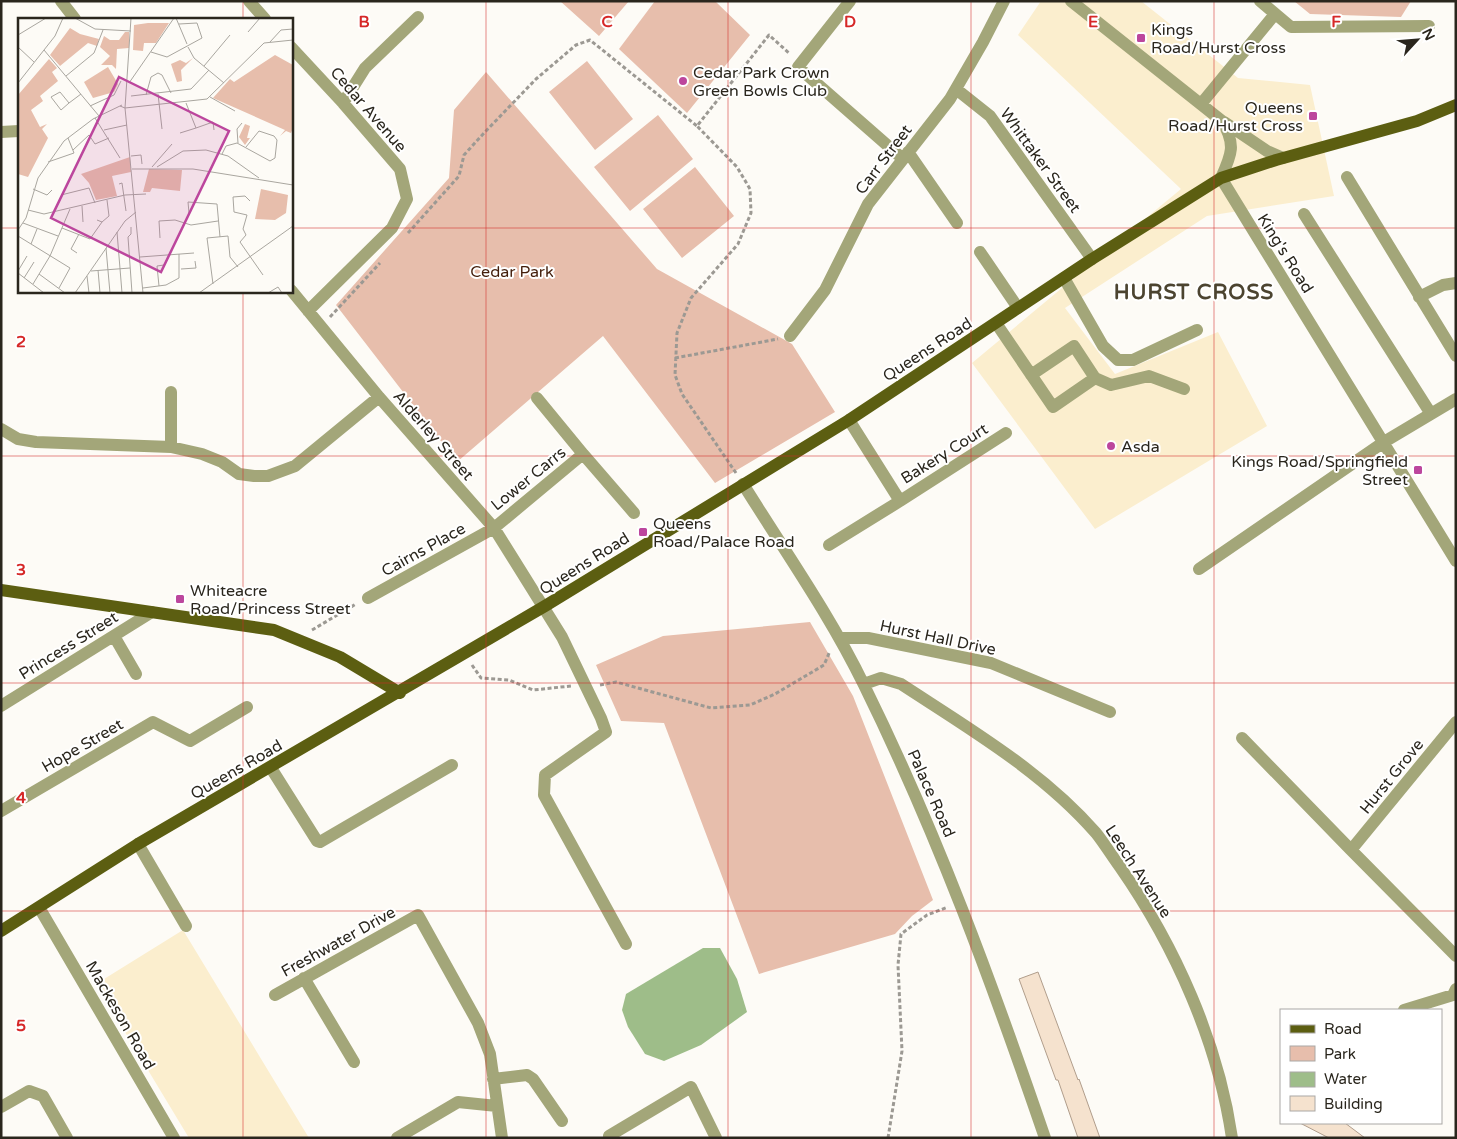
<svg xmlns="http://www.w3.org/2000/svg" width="1457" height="1139" viewBox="0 0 1457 1139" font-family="'Varela Round',sans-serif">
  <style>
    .built { fill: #fbeece }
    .green { fill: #e7beac }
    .water { fill: #9ebd89 }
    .building { fill: #f5e2ce; stroke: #b09d8b }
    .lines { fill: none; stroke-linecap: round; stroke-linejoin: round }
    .path { stroke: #9c9993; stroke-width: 3; stroke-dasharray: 4 2.5; stroke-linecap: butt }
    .minor { stroke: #a3a679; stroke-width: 12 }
    .major { stroke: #5c5e11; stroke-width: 12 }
    .grid { fill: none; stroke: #d62828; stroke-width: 1; stroke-opacity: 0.55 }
    .poi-dot { fill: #bc469d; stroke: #fff; stroke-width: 2 }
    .labels { text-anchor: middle; stroke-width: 4; stroke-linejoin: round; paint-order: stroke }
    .poi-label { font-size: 16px; fill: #2a261d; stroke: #fff; text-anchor: start }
    .street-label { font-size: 16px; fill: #2a261d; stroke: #fff }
    .park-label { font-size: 16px; fill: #441e0b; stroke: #fff }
    .district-label { font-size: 21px; font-weight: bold; letter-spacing: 1px; fill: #4c4430; stroke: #fff }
    .inset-road { fill: none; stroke: #a9a69f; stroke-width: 1 }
    .view { fill: #bc469d; fill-opacity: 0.15; stroke: #bc469d; stroke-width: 2.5 }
    .inset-edge { fill: none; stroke: #2a261d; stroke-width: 2.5 }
    .grid-label { font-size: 16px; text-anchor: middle; font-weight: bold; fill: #d62828; stroke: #fff; stroke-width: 4; stroke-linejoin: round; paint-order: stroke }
  </style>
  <rect width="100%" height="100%" fill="#fdfbf6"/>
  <path class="built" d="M1041 1H1141L1238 78 1310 85 1334 196 1207 216 1065 308 1115 374 1218 332 1267 426 1095 529 972 363 1181 189 1018 35Z
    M183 930 309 1138H189L96 984Z"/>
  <path class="green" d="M560 1H629L599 36Z
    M655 1H715L750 35 687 113 619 49Z
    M1294 1H1411L1401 17 1310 14Z
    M587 61 633 119 595 150 549 92Z
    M486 72 657 269 792 344 835 412 715 483 603 336 457 462 336 305 449 178 454 110Z
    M658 115 693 159 630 211 594 167Z
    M695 167 734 216 682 258 643 209Z
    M810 622 853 696 933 900 912 916 895 934 759 974 664 723 621 721 596 665 663 636Z"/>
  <path class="water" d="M703 948H720L737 979 747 1012 701 1045 664 1061 645 1054 628 1027 622 1010 626 994Z"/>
  <path class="building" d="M1038 972 1078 1080 1079 1079 1100 1138H1078L1058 1080H1056L1019 979Z
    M1300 1123H1345L1365 1138H1329Z"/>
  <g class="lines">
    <path class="path" d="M408 233 459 176 464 155 484 133 536 79 576 45 590 40 697 126
      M330 317 380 263
      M675 358 778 339
      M736 473 682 394 675 375 677 333 691 298 738 244 751 213 750 189 737 167 697 126 769 35 790 54
      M312 630 356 604
      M472 665 481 678 509 680 533 690 571 686
      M600 685 616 682 711 708 750 705 775 694 824 665 830 651
      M888 1138 902 1051 898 965 901 934 927 915 948 907"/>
    <path class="minor" d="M61 1 75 19
      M249 1 265 19
      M850 1 798 67 903 159
      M1071 1 1222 121C1236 144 1232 154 1221 178L1456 561
      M1260 1 1291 27 1429 26
      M291 47 343 103 400 169 407 199 392 228 308 311
      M956 89 990 116 1092 259
      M343 103 365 68 418 17
      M1201 104 1275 14
      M1224 122 1267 151 1283 158
      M1 132 19 131
      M908 152 957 223
      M1347 177 1456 356
      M1304 214 1431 414
      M980 252 1018 308
      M1064 278 1103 346 1118 360H1133L1197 330
      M291 290 379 397 494 528 562 637 601 718 606 732 545 775 544 795 626 944
      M1419 297 1443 285 1456 283
      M996 323 1053 407 1095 378 1111 385 1149 376 1184 389
      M790 336 825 290 868 204 950 99 983 42 1004 1
      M1031 375 1074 346 1095 378
      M171 392V447L202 454 222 462 239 474 254 476H268L295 466 379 397
      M1 429 18 439 36 442 171 447
      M583 454 634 513
      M743 484C784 550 830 615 864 685 937 833 992 983 1045 1138
      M900 501 1006 433
      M829 545 900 501 849 420
      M1199 569 1384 442 1456 399
      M368 598 494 528 583 454 537 398
      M114 636 136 674
      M839 638H868L991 663 1110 712
      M864 684 881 678 901 684C968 728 1042 771 1096 833 1104 843 1112 856 1120 867 1175 946 1218 1042 1232 1138
      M1 706 152 612
      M1242 738 1351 850 1456 722
      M271 768 317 841 320 842 452 765
      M1 811 153 722 190 741 247 707
      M138 844 186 926
      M1351 850 1456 956
      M40 909 174 1138
      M304 978 354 1062
      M275 995 418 915 478 1023 490 1054 502 1138
      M1404 1010 1453 995 1456 989
      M493 1079 527 1075 533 1079 562 1121
      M1 1107 29 1091 43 1096 67 1138
      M609 1136 691 1087 716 1138
      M397 1138 458 1102 497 1106"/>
    <path class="major" d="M1 590 274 630 340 657 400 693
      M1 931 138 844 545 606 849 420 1092 259 1221 178 1276 160 1417 121 1456 105"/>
  </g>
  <path class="grid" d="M243 1V19M486 1V1138M728 1V1138M971 1V1138M1214 1V1138M1 228H19M291 228H1456M243 291V1138M1 456H1456M1 683H1456M1 911H1456"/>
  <g class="poi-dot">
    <rect x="1136" y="33" width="10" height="10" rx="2.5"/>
    <circle cx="683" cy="81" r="5"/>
    <rect x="1308" y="111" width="10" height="10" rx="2.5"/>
    <circle cx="1111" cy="446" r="5"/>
    <rect x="1413" y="465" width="10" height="10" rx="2.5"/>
    <rect x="638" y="527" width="10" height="10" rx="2.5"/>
    <rect x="175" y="594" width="10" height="10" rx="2.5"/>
  </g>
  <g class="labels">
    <g class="poi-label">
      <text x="1151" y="35">Kings<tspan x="1151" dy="18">Road/Hurst Cross</tspan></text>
      <text x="693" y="78">Cedar Park Crown<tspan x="693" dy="18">Green Bowls Club</tspan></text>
      <text x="1303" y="113" text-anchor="end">Queens<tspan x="1303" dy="18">Road/Hurst Cross</tspan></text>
      <text x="1121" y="452">Asda</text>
      <text x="1408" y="467" text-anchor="end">Kings Road/Springfield<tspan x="1408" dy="18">Street</tspan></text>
      <text x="653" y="529">Queens<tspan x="653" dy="18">Road/Palace Road</tspan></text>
      <text x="190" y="596">Whiteacre<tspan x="190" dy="18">Road/Princess Street</tspan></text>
    </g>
    <g class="street-label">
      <text transform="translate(369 109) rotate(49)" y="6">Cedar Avenue</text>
      <text transform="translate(883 159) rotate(-53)" y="6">Carr Street</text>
      <text transform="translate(1041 160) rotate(54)" y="6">Whittaker Street</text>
      <text transform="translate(1286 253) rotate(58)" y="6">King's Road</text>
      <text transform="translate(927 349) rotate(-33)" y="6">Queens Road</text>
      <text transform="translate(434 435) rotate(49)" y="6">Alderley Street</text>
      <text transform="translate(944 453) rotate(-32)" y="6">Bakery Court</text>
      <text transform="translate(528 478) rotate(-39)" y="6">Lower Carrs</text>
      <text transform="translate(423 549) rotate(-29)" y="6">Cairns Place</text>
      <text transform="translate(584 563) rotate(-32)" y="6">Queens Road</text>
      <text transform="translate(938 637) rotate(12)" y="6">Hurst Hall Drive</text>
      <text transform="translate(68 645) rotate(-32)" y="6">Princess Street</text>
      <text transform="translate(82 745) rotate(-30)" y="6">Hope Street</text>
      <text transform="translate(236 769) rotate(-30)" y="6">Queens Road</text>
      <text transform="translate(1391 776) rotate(-51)" y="6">Hurst Grove</text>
      <text transform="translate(932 793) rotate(66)" y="6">Palace Road</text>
      <text transform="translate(1139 871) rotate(57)" y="6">Leech Avenue</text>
      <text transform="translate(338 941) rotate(-29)" y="6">Freshwater Drive</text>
      <text transform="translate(121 1015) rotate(60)" y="6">Mackeson Road</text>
    </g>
    <g class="park-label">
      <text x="512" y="277">Cedar Park</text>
    </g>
    <g class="district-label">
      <text x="1194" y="299">HURST CROSS</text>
    </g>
  </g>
  <g transform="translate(18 18)">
    <rect width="275" height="275" fill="#fdfbf6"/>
    <path d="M130 5H151L138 25H126L125 33 115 32 116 7ZM52 10 62 16 81 21 79 28 70 25 42 48 32 37ZM107 14H111V30L99 31 98 51 94 47H83L92 38 82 29 86 18 92 22H101ZM257 37 275 47V110L273 115 268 113 262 118 267 112 195 80 212 61 216 64ZM175 40 163 52 164 63 159 64 153 46 162 42 168 45ZM31 41 39 50 34 54 40 63 22 78 25 83 13 92 22 109 29 106 24 111 30 120 10 159 0 156V77ZM90 49 100 66 96 74 75 80 66 64ZM227 106 232 108 229 120H232L227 127 221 119ZM112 139 113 154 94 158 99 178 78 182 71 165 63 156ZM131 151 164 152 162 173 134 170 132 174H125ZM243 171 270 177 268 195 257 202 237 201Z" fill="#e7beac"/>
    <path class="inset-road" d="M57 0 77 11 113 13M113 0 107 90 125 275M158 0 169 26M230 14 242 0M0 17 28 0M252 24 263 12 275 11M0 29 16 44M170 29 176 40 206 65M26 32 81 98M133 34 149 39 184 20 179 5 161 6M186 48 212 17M48 58 76 35 85 12M0 65 37 18 45 0M111 65 156 0M140 76 144 111M128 77 133 59 140 55 144 57 153 75M113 78 173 71 191 52M192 79 217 93M51 85 42 74 33 79 43 92 51 85 63 76M72 88 96 77 103 63M102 88 107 90 189 81 246 25 275 22M77 100 102 140M178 110 195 104 196 112M86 112 109 107M162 115 178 110 168 85M220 125 219 111 224 105M55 132 71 117 77 126 91 120M204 136 208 128 219 125 252 143 257 140 259 122 256 118 241 113 228 129M113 138 123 137 124 146M30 144 56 135 50 120M134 149 154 126M139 149 165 133 188 132 210 138 241 160M114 151H175L275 167M101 166 104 165 108 193M15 171 29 177 34 172M43 177 71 170 77 185M232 183 227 178 215 179 216 194 229 197 225 211 228 217 222 224 245 257M64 188 65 204M10 192 26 196 107 177 128 176M171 195 170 184 199 186 202 219M79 202 84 204 91 198 89 182M5 205 40 218M113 209V216L110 219 114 275M44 210 72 221 84 204M0 212 8 200 20 160 46 123 75 101 104 87M99 214 104 275M0 218 52 250 41 270M142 220 141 203 157 202 173 207 200 203M13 226 19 211M88 230 92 275M59 235 53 231 61 216M122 239 176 235M163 251 178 250 177 243M80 252 82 275M0 253 9 238M73 253 112 250M0 255 26 275M21 256 47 275M69 258 71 275M6 260 16 244M15 266 32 238 52 191M195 266 189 220 210 218 212 239 220 249M141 268 139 248 146 247M125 270 148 267 161 260V236M57 275 107 203 118 194M181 275 275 208M250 275 260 269 264 275"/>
    <path class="view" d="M101 59 211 113 143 254 33 200Z"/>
    <rect width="275" height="275" class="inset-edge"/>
  </g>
  <g class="grid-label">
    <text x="364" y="27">B</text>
    <text x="607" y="27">C</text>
    <text x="850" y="27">D</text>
    <text x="1093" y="27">E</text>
    <text x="1336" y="27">F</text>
    <text x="21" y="347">2</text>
    <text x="21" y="575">3</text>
    <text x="21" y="803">4</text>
    <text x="21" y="1031">5</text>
  </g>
  <rect width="1457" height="1139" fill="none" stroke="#2a261d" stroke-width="5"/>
  <rect x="1280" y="1009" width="162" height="115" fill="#ffffff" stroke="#aaa8a5"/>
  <rect x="1290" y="1025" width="25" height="8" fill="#5c5e11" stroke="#aaa8a5"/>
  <text x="1324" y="1034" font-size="15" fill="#2a261d">Road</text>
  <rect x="1290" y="1046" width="25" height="15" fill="#e7beac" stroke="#aaa8a5"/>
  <text x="1324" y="1059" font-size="15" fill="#2a261d">Park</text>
  <rect x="1290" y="1072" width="25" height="15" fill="#9ebd89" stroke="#aaa8a5"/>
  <text x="1324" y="1084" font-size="15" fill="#2a261d">Water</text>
  <rect x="1290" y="1096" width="25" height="15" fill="#f5e2ce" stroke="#aaa8a5"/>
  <text x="1324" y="1109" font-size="15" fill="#2a261d">Building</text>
  <g transform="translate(1417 40) rotate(64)" stroke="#ffffff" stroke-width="4" paint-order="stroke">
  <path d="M0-4L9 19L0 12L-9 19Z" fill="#2a261d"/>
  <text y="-8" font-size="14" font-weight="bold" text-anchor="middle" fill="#2a261d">N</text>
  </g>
</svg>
